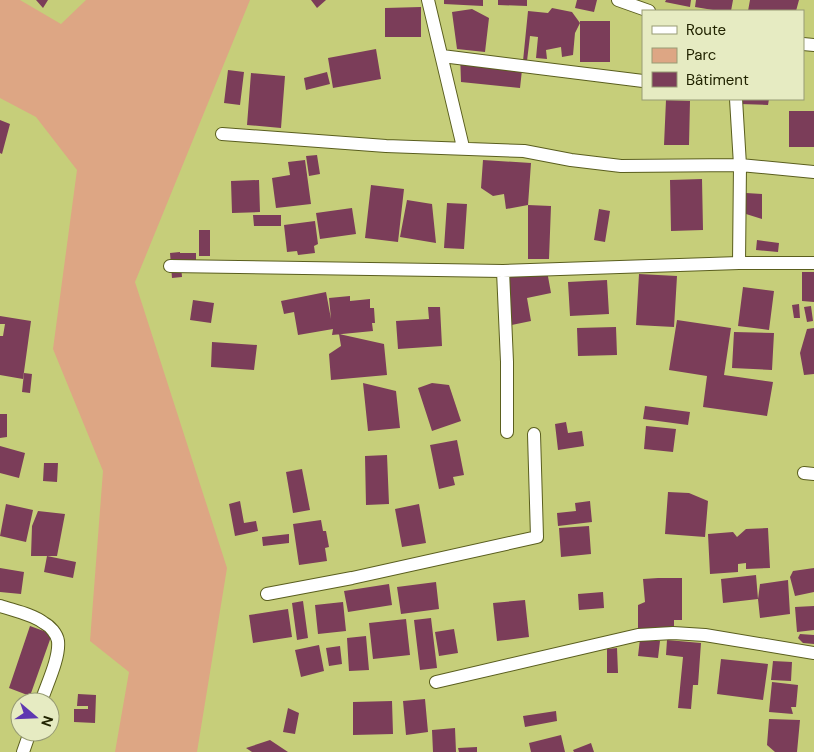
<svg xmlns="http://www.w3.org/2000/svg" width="814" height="752" viewBox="0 0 814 752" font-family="'DM Sans',sans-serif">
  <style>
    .green { fill: #dda684 }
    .building { fill: #7b3d59 }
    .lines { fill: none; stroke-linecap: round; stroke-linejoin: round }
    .minor-casing { stroke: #5a5e1e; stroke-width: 14 }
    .minor { stroke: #fff; stroke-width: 12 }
  </style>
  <rect width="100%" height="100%" fill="#c6ce7a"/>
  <path class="green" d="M0 0H20L61 24 86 0H250L135 282 227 568 197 752H115L129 672 90 641 103 471 53 349 77 170 36 117 0 98Z"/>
  <path class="building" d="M36 0H48L43 8Z
    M311 0H326L317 8Z
    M444 0H483V6L444 4Z
    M498 0H527V6L498 5Z
    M577 0H597L594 12 575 8Z
    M666 0H691L690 7 665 2Z
    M696 0H733L731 11H719L695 7Z
    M750 0H799L796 11H748Z
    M421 7V37H385V8Z
    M552 8 572 12 580 23 575 33 573 55 562 57 561 47 546 50 547 59 536 58 538 37 530 36 527 61H523L528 11 548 13Z
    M472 9 489 18 485 52 457 49 452 12Z
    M580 21H610V62H580Z
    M376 49 381 79 333 88 328 58Z
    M460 53 523 61 520 88 461 82Z
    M228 70 244 72 240 105 224 103Z
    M327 72 330 84 306 90 304 78Z
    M251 73 285 76 281 128 247 125Z
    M740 99H769L768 105 740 104Z
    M666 100 690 101 689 145H664Z
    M789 111H814V147H789Z
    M0 120 10 124 2 154 0 153Z
    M317 155 320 174 309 176 306 156Z
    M305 160 311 204 276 208 272 178 290 175 288 162Z
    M483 160 531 163 528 205 506 209 504 194 493 196 481 188Z
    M702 179 703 230 671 231 670 180Z
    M259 180 260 212 232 213 231 181Z
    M371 185 404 189 398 242 365 238Z
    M746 193 762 194V219L746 214Z
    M407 200 432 204 436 243 400 237Z
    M447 203 467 204 464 249 444 248Z
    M528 205 551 206 549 259H528Z
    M352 208 356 234 320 239 316 213Z
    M599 209 610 211 605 242 594 240Z
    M253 215H281V226H254Z
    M315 221 318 244 314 246 315 253 298 255 297 251 287 252 284 225Z
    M199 230H210V256H199Z
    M757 240 779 243 778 252 756 250Z
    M180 252V258V253H196V265H181L182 277 172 278 170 253Z
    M547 271 551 293 527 298 531 321 507 326 499 279Z
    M802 272H814V302L802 301Z
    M639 274 677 276 674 327 636 325Z
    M607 280 609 314 570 316 568 282Z
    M743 287 774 291 769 330 738 326Z
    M326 292 331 319 329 298 350 296V301L370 299V308H374L375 323H372L373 331 332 335 333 329 298 335 294 312 284 314 281 301Z
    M193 300 214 303 211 323 190 320Z
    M799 304 800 318H794L792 305Z
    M811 306 813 321 807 322 804 307Z
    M428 307H440L442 346 398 349 396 321 429 319Z
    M0 316 31 321 23 379 0 375V336H3L5 324H0Z
    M677 320 731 328 724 375 773 382 767 416 703 407 707 376 669 370Z
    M616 327 617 355 578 356 577 328Z
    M814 328V374L804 375 800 353 807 329Z
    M734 332 774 333 772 370 732 368Z
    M339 334 384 344 387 375 331 380 329 354 341 346Z
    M212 342 257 345 254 370 211 367Z
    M24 373 32 374 30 393 22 392Z
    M363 383 396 391 400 428 368 431Z
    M432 383 449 385 461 421 432 431 418 388Z
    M645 406 690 412 688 425 643 419Z
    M0 414H7V437L0 438Z
    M566 422 568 433 582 431 584 446 558 450 555 424Z
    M646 426 676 429 673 452 644 449Z
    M457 440 464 475 453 477 455 485 439 489 430 445Z
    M0 446 25 453 19 478 0 473Z
    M387 455 389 504 366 505 365 456Z
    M44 463H58L57 482 43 481Z
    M302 469 310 510 293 513 286 472Z
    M668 492 689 493 708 501 705 537 665 534Z
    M240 501 244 523 256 521 258 531 235 536 229 504Z
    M590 501 592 522 558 526 557 513 576 511 575 503Z
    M6 504 33 510 26 542 0 536Z
    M419 504 426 543 402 547 395 509Z
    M38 511 65 514 57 556H31L32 526Z
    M321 520 323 531H326L329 547 325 548 327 561 299 565 293 524Z
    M589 526 591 554 561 557 559 528Z
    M768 528 770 568 746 569V563L738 564V572L710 574 708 534 733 532 737 537 746 529Z
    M289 534V543L263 546 262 537Z
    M47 556 76 562 73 578 44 572Z
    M0 568 24 572 21 594 0 592Z
    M814 568V592L795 596 790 577 793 571Z
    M756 575 758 599 723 603 721 579Z
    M658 578H682V620H674V630L638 629V605L645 602 643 579Z
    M788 580 790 614 760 618 758 599 760 584Z
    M436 582 439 609 401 614 397 587Z
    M389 584 392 605 348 612 344 591Z
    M603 592 604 608 579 610 578 594Z
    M525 600 529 637 497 641 493 603Z
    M303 601 308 638 297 640 292 603Z
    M343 602 346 631 318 634 315 605Z
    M814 606V630L797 632 795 607Z
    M288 609 292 637 253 643 249 615Z
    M431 618 437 668 420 670 414 620Z
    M406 619 410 655 373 659 369 623Z
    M30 626 52 634 30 696 9 688Z
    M454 629 458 653 439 656 435 632Z
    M800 634 814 635V644L803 643 798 638Z
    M366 636 369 670 349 671 347 638Z
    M640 639 660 641 658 658 638 656Z
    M667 640 701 643 698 685H693L691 709 678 708 683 657 666 655Z
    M319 645 324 671 301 677 295 650Z
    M340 646 342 664 329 666 326 648Z
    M617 648 618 673H607V649Z
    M721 659 768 664 763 700 717 694Z
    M773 661 792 662 791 681 771 680Z
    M772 682 798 685 796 707H791L793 714 769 712Z
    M78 694 96 695 95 723 74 722V709H88V706H77Z
    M425 699 428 732 406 735 403 701Z
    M392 701 393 734 353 735V702Z
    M288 708 299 713 295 734 283 732Z
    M556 711 557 721 525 727 523 716Z
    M769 719 800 720 797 752H775L767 745Z
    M455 728 456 752H433L432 730Z
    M561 735 565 752H531L529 743Z
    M270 740 288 752H252L246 748Z
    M591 743 594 752H574L573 750Z
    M477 747V752H459L458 748Z"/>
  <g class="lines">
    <g class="minor-casing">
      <path id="minor" d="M428 0 463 147
        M618 0 649 11
        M803 44 814 45
        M442 56 643 81
        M736 99 740 165 739 263
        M222 134 386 146 524 151 571 160 621 166 740 165 814 172
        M170 266 503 271 739 263H814
        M503 271 507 362V432
        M804 473 814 474
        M267 594 352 578 537 537 534 434
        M0 606C15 611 32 614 44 623 50 626 57 634 58 641 60 658 46 686 41 702
        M436 682 638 635 673 633 705 635 814 653
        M23 752 30 732"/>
    </g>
    <use href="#minor" class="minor"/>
  </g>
  <rect x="642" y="10" width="162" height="90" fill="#e6ebc2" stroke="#979b74"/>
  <rect x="652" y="26" width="25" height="8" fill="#ffffff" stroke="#979b74"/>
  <text x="686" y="35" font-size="15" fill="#212300">Route</text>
  <rect x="652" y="48" width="25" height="15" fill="#dda684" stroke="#979b74"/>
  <text x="686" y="60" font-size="15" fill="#212300">Parc</text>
  <rect x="652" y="72" width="25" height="15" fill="#7b3d59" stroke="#979b74"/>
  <text x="686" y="85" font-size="15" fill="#212300">Bâtiment</text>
  <g transform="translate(35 717) rotate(109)"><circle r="24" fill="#e6ebc2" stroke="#979b74"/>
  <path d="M0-4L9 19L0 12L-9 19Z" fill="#5f38b1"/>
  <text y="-8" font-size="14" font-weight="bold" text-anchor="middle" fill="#212300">N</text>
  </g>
</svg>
